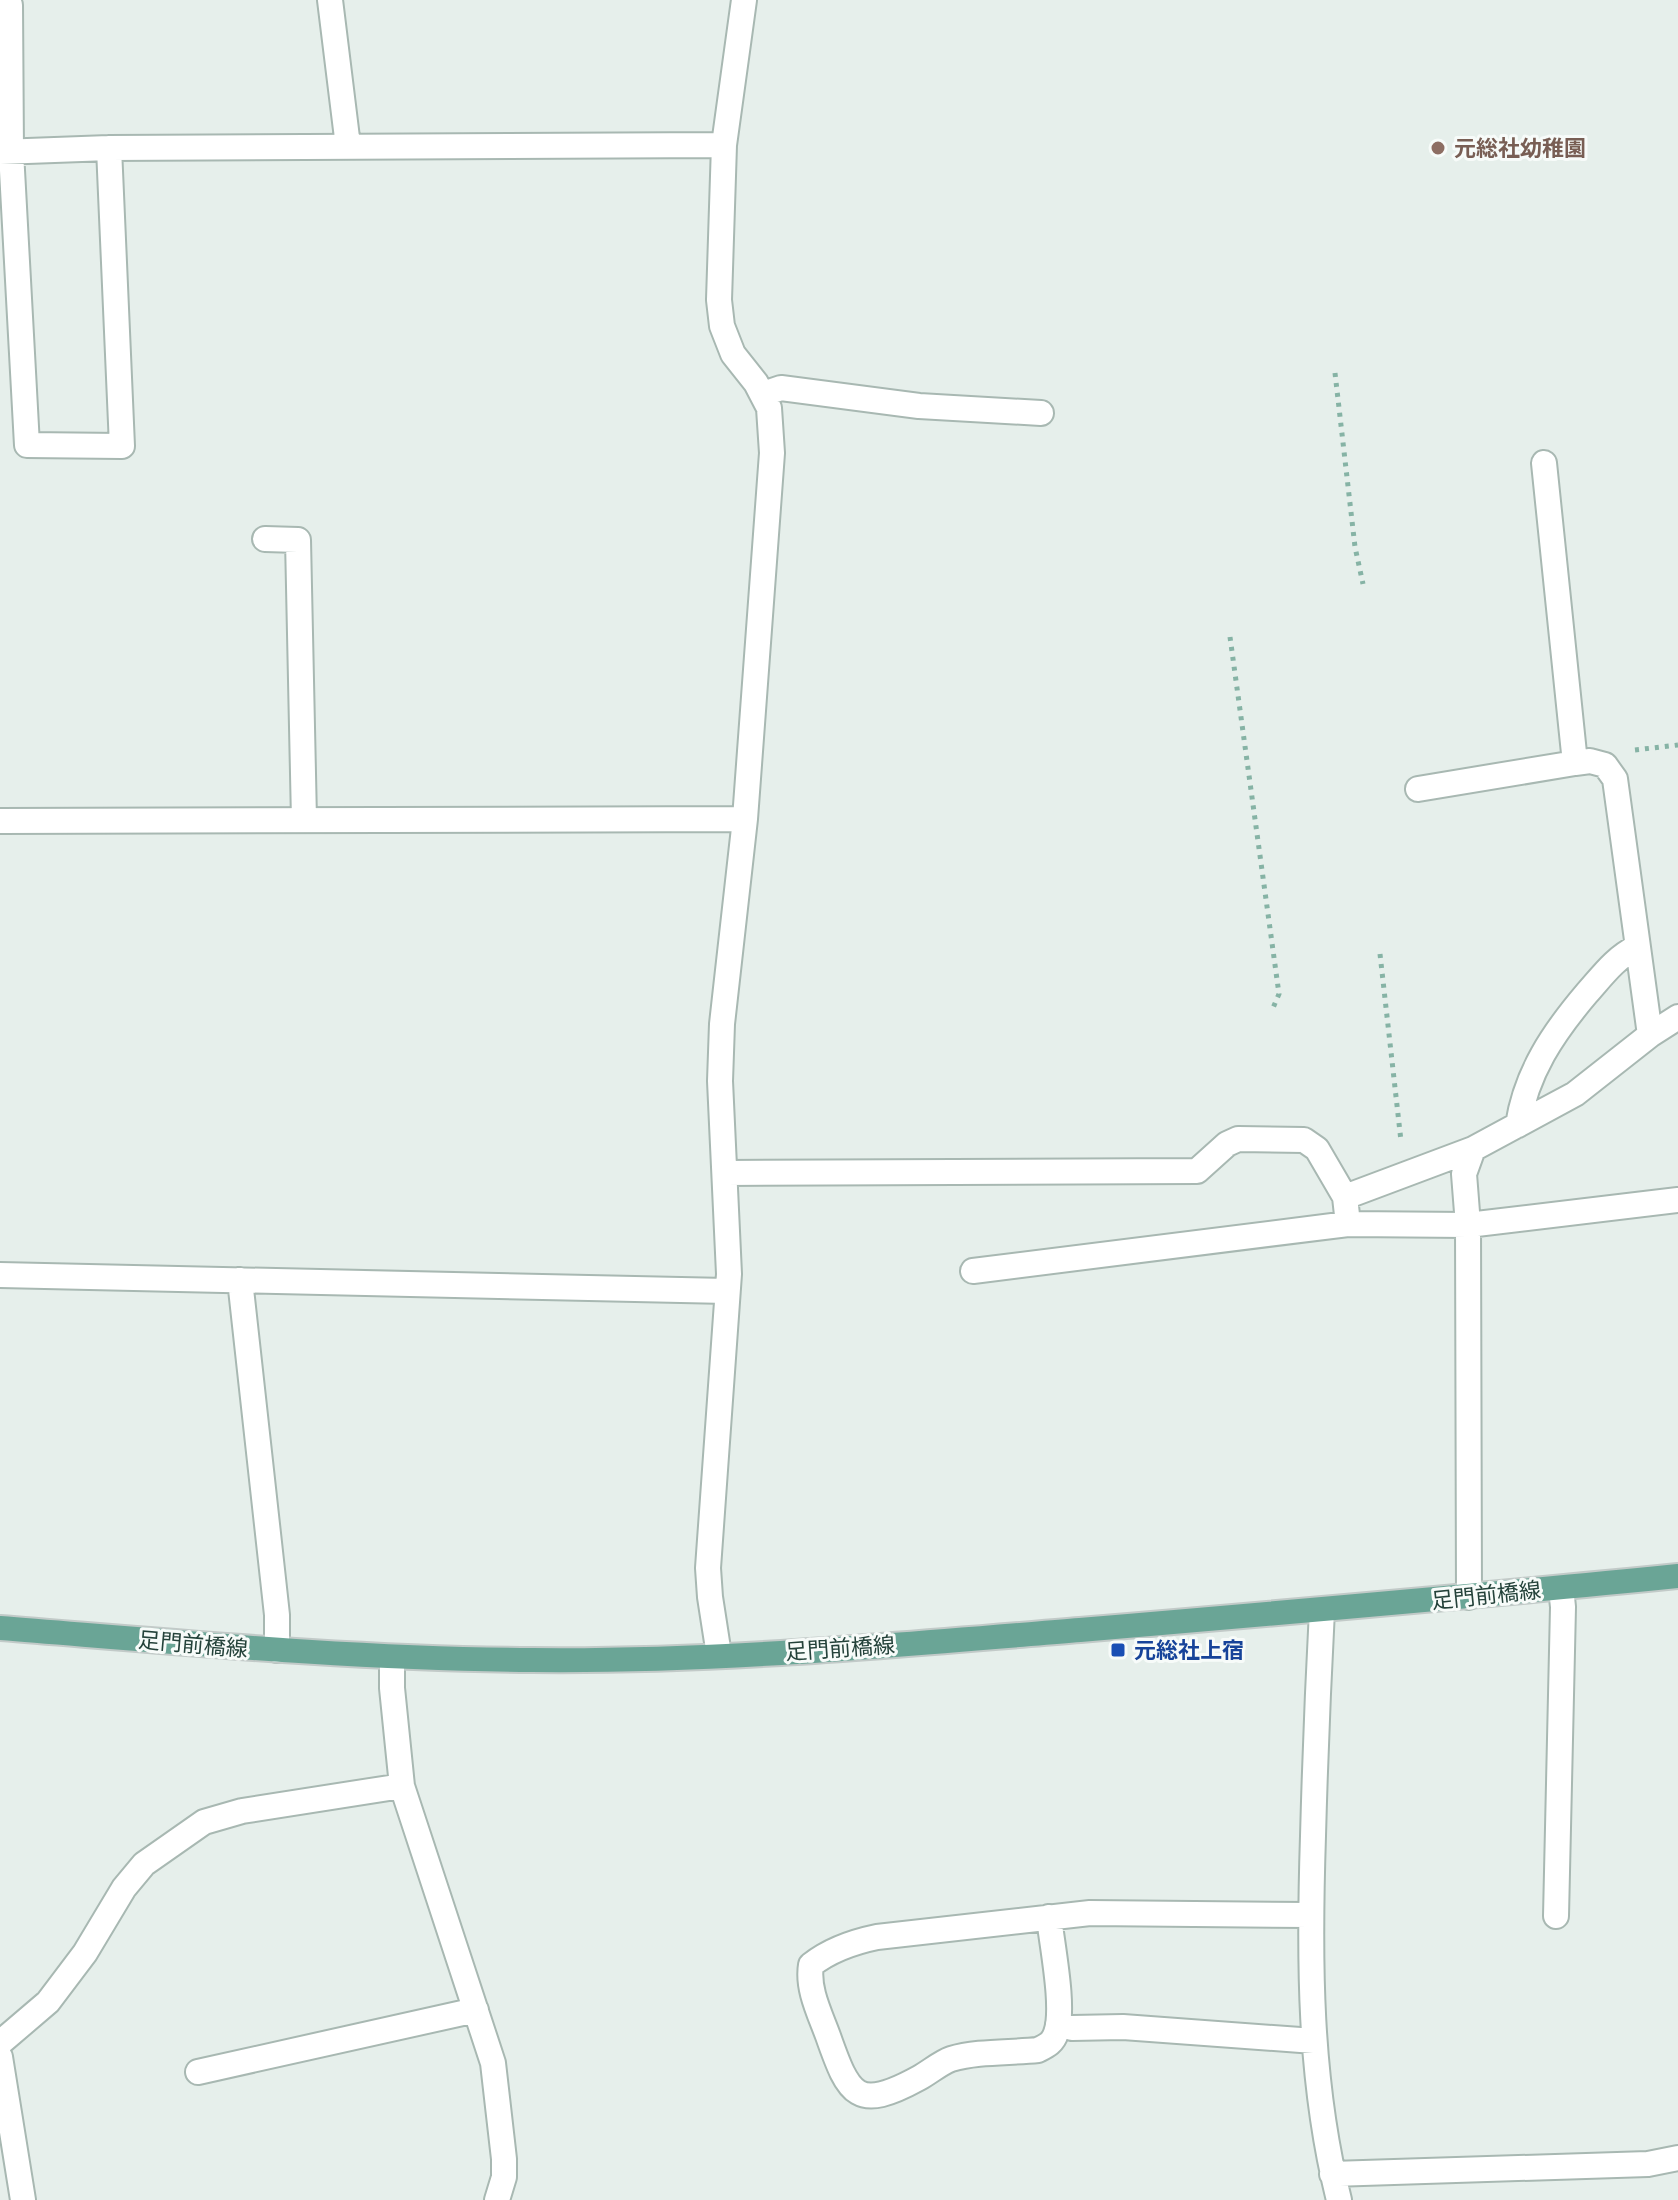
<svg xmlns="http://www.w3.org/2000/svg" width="1678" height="2200" viewBox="0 0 1678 2200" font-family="Manrope,'Noto Sans JP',sans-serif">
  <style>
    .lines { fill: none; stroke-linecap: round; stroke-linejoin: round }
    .minor-casing { stroke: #a8b8b2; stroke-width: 28 }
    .major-casing { stroke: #c2cac8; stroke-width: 28 }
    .path { stroke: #86b3a5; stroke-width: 5; stroke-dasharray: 4 6; stroke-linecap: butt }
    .minor { stroke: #fff; stroke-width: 24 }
    .major { stroke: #6aa596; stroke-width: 24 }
    .education-dot { fill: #8d6e63; stroke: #f7fbf9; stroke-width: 3 }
    .transit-dot { fill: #1a4fb4; stroke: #f7fbf9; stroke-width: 3 }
    .labels { text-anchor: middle; stroke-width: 6; stroke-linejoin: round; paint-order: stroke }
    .education-label { font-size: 22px; font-weight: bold; fill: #785e54; stroke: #f7fbf9; text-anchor: start }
    .street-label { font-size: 22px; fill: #24423a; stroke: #f7fbf9 }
    .transit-label { font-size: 22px; font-weight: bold; fill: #164399; stroke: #f7fbf9; text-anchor: start }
  </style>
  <rect width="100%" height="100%" fill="#e6efeb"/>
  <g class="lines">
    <g class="minor-casing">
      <path id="minor" d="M330 0 348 146
        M10 5 11 152 27 445 122 446 109 148
        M0 152 109 148 724 145
        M763 394 781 388 919 406 1041 413
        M265 539 298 540 304 820
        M1418 789 1575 763
        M0 821 745 819
        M1650 1035 1678 1017
        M1518 1125C1526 1073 1553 1033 1587 993 1603 975 1615 958 1637 947
        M725 1173 1197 1171 1227 1144 1238 1139 1304 1140 1317 1149 1345 1197 1348 1224
        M1345 1197 1473 1149
        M973 1271 1348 1224 1468 1225 1678 1200
        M0 1275 727 1291
        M240 1280 277 1615V1650
        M1469 1597 1468 1225 1464 1174 1473 1149 1575 1094 1650 1035 1615 779 1605 765 1590 761 1575 763 1544 463
        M1322 1610C1318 1686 1315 1761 1313 1836 1309 1958 1309 2081 1339 2200
        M719 1655 710 1597 708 1568 729 1274 720 1081 722 1024 745 819 772 453 769 408 756 383 733 354 722 326 719 300 724 145 744 0
        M392 1657V1688L402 1786 493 2063 504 2159V2177L497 2200
        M1556 1916 1563 1607 1561 1588
        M1049 1917C1052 1946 1065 2008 1056 2033 1053 2043 1046 2046 1038 2050 1010 2053 978 2051 951 2059 940 2063 930 2072 919 2078 857 2112 849 2096 828 2036 820 2014 807 1989 811 1965 830 1950 853 1942 877 1937L1090 1913 1310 1915
        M1058 2024 1072 2028 1123 2027 1314 2041
        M0 2043 48 2002 85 1953 124 1888 144 1864 204 1822 242 1811 402 1786
        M0 2057 23 2200
        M198 2072 476 2010
        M1332 2174 1648 2164 1678 2158"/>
    </g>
    <g class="major-casing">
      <path id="major" d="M0 1628C177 1642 354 1659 532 1660 715 1662 898 1645 1080 1630 1280 1613 1479 1596 1678 1576"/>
    </g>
    <path class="path" d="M1335 373 1355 547 1363 584
      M1230 637 1279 994 1273 1008
      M1635 750 1678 745
      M1380 954 1401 1141"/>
    <use href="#minor" class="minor"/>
    <use href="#major" class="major"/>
  </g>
  <circle class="education-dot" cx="1438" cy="148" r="8"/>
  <rect class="transit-dot" x="1110" y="1642" width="16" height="16" rx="4"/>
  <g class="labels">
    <g class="education-label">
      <text x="1454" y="156">元総社幼稚園</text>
    </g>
    <g class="street-label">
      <text transform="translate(1486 1595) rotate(-6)" y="8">足門前橋線</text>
      <text transform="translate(193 1644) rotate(5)" y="8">足門前橋線</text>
      <text transform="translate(840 1648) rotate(-4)" y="8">足門前橋線</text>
    </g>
    <g class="transit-label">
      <text x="1134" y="1658">元総社上宿</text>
    </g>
  </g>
</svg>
